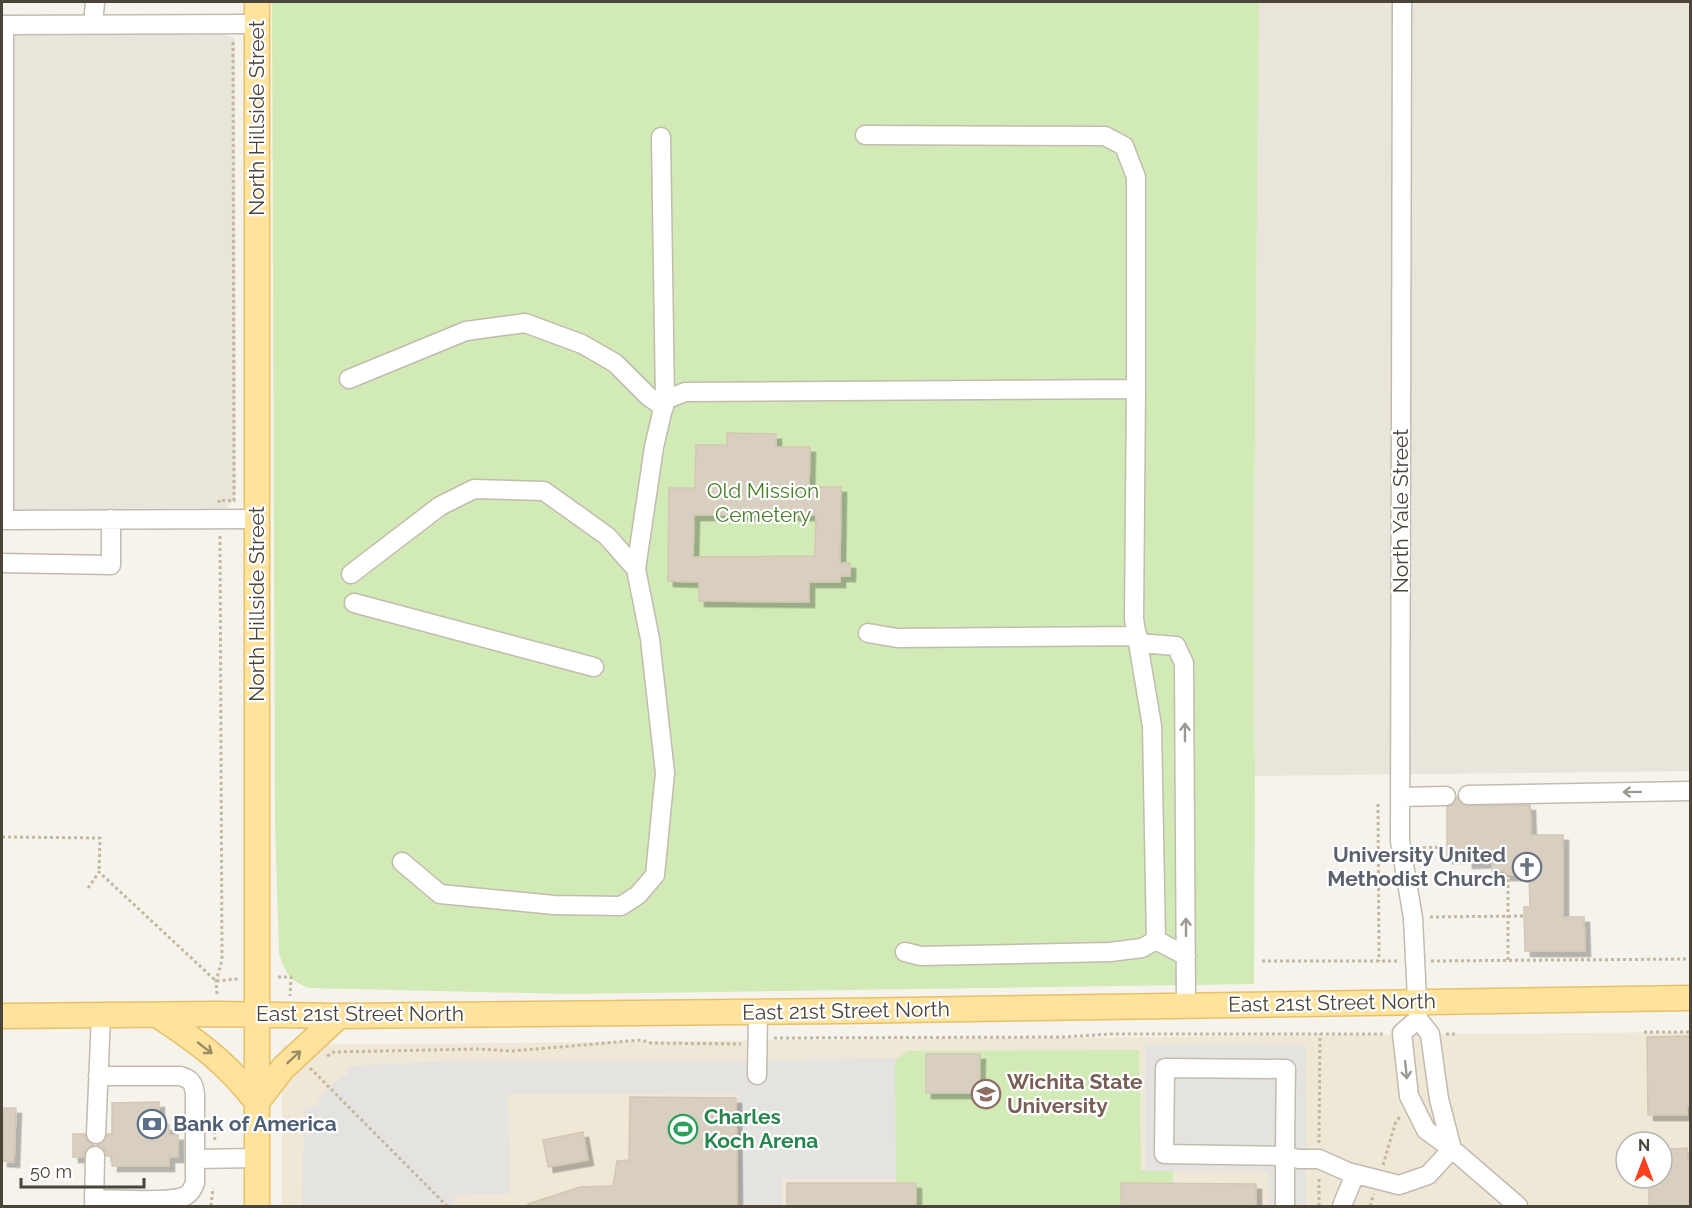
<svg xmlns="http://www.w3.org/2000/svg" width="1692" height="1208" viewBox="0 0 1692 1208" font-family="Raleway,sans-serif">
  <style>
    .residential { fill: #eae5da }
    .education { fill: #efe8d6; fill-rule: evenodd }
    .green { fill: #d2eab5 }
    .parking { fill: #e5e3e0 }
    .building { fill: #d8cfc1; stroke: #d3c7b4; stroke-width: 1.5; fill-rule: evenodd; filter: url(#shadow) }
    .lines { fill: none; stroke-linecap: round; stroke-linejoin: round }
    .minor-casing { stroke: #c2bbae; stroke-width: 21 }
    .major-casing { stroke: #e6c16a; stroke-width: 27 }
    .path { stroke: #c4b79f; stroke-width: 3; stroke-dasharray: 3 3; stroke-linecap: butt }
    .minor { stroke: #fff; stroke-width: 18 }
    .major { stroke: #ffe39c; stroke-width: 24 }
    .oneway { stroke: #9c9892 }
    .oneway2 { stroke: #9c8c66 }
    .labels { text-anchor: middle; stroke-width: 4.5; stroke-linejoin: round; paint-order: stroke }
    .street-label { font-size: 21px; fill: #4b4439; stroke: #fff }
    .park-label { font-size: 21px; fill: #4a7f2a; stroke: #fff }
    .worship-label { font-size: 21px; font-weight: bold; fill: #5b616d; stroke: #fff; text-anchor: end }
    .education-label { font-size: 21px; font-weight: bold; fill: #785e54; stroke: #fff; text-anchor: start }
    .leisure-label { font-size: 21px; font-weight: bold; fill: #27864d; stroke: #fff; text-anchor: start }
    .service-label { font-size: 21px; font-weight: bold; fill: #4e5e75; stroke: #fff; text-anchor: start }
  </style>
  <defs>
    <filter id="shadow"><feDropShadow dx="5.5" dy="5.5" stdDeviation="0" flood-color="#0004"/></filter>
  </defs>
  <rect width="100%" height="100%" fill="#f6f3ec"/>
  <path class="residential" d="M1259 2H1690V771L1255 776 1253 636Z
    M219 33 234 38 235 46 236 490 234 500 227 508 2 510V35Z"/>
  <path class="education" d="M1690 1032V1206H282V1045ZM1626 1142H1662V1178H1626Z"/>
  <path class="green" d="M272 2H1259L1253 636 1255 776 1254 984 569 994 309 988C289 980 285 973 279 953L275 822Z
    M1139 1050 1141 1170H1173V1183L1256 1184V1206H787V1183H896L892 1063 907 1051Z"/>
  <path class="parking" d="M1145 1044 1306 1045V1206H1269L1268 1171H1145Z
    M895 1058 896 1179H782V1206H740L738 1093 508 1094 510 1194 455 1195 454 1206H302L304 1108 316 1106 321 1096 333 1083 347 1074 349 1066 451 1061H738Z"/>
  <path class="building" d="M727 433 776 434V447H810L809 487H841L840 563H850V576H840V582H809V602L699 601V582L668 581 669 488H695L696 445H727ZM694 515H816L815 556 693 557Z
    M1457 797 1462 804 1468 806 1530 805 1531 835H1563V917H1584L1585 951H1525L1524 907H1530L1529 875H1505V871H1492V862L1467 863V857L1447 858V807L1452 805Z
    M1690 1036V1106H1687V1115H1648L1647 1037Z
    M926 1054H980L979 1093H926Z
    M630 1097 736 1098 737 1206H529L528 1204 580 1187 613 1186 617 1161 629 1160Z
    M159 1102V1125H169V1135H178V1157H169V1166H112V1156H106L105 1150 97 1145 105 1140 107 1134H112V1103Z
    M2 1108H16L14 1162 2 1161Z
    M583 1132 588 1160 548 1167 543 1140Z
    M73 1134H85L86 1140 94 1145 86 1150 84 1157H73Z
    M1687 1148 1688 1160H1690V1206H1649V1178H1662V1150Z
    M787 1183H916V1206H787Z
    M1121 1183 1256 1184V1206H1121Z"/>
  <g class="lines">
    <g class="minor-casing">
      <path id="minor" d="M1402 2 1400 841 1413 918 1418 1019 1430 1034 1439 1099 1452 1149
        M93 24 95 2
        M2 25 257 24
        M4 25V520
        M661 137 665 400
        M349 379 466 331 525 323 582 344 615 363 649 397 664 407
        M1136 389 1134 619 1152 726 1156 940 1186 956
        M2 520 257 519
        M2 563 111 565V519
        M351 574 440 506 474 489 544 491 607 536 636 569
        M354 603 594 667
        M868 633 897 638 1138 636
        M1139 643 1176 646 1184 663 1186 1006
        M1468 795 1690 791
        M1400 797 1446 796
        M402 862 440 894 554 905 621 906 638 895 655 875 665 773 650 639 636 569 654 447 665 400 685 392 1136 389V177L1124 146 1105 136 865 135
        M905 952 921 956 1110 952 1142 948 1156 940
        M1418 1019 1402 1033 1409 1096 1426 1130 1452 1149 1518 1206
        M757 1075 758 1011
        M96 1134 101 1016
        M195 1159 257 1158
        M94 1199C115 1199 166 1203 183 1197 190 1194 192 1190 195 1183V1095C194 1083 191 1079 180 1076H98
        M94 1206 95 1156
        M1285 1206C1285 1161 1285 1115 1286 1069L1165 1068 1164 1154 1285 1156 1299 1159H1319L1348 1172 1399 1185 1428 1175 1452 1149
        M1342 1206 1355 1174"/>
    </g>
    <g class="major-casing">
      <path id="major" d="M257 2V1206
        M157 1015C198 1042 226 1062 257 1102L283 1068 339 1016
        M2 1016 218 1014 339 1016 841 1011 1690 998"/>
    </g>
    <path class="path" d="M219 503V500L234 501 233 39
      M1378 804 1379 961
      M2 837 100 838 99 872
      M1417 848 1447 847
      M88 888 99 872 216 981 238 979
      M1430 917 1524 916
      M1508 960V875
      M1262 961H1398
      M1431 961 1690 959
      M278 977H291L290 996
      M217 994 216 981 222 960 220 536
      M1644 1032H1690
      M1446 1034H1457
      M774 1038 1062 1037 1111 1034H1384
      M327 1056 334 1052 478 1049 512 1051 641 1040 651 1043 741 1044
      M310 1068 447 1206
      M214 1119 215 1143
      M1319 1143 1320 1034
      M1383 1165 1395 1124 1401 1115
      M211 1206 213 1188
      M1319 1206V1177
      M1370 1206 1374 1194"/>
    <use href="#minor" class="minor"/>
    <use href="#major" class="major"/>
  </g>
  <defs><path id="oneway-shaft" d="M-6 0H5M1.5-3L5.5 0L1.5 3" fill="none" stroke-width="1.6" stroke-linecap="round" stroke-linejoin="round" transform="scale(1.5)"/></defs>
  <g class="oneway">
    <use href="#oneway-shaft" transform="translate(1185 732) rotate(-90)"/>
    <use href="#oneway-shaft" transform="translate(1632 792) rotate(179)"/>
    <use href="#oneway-shaft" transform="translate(1186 927) rotate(-90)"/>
    <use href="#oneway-shaft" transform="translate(1406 1070) rotate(84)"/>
  </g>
  <g class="oneway2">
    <use href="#oneway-shaft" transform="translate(205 1048) rotate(38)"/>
    <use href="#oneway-shaft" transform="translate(294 1057) rotate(-43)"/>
  </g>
  <defs>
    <g id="church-ring" transform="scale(1.5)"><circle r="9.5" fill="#fff" stroke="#6b7280" stroke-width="1.5"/><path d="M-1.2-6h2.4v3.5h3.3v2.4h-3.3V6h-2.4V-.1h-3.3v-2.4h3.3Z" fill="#6b7280"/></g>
    <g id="university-ring" transform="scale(1.5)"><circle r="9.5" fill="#fff" stroke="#8d6e63" stroke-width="1.5"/><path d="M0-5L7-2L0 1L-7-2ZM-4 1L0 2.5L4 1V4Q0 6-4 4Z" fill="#8d6e63"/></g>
    <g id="bank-ring" transform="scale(1.5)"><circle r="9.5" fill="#fff" stroke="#5c6f8a" stroke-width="1.5"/><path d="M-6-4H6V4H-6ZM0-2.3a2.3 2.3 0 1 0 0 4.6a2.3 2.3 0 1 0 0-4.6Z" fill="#5c6f8a"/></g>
    <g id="stadium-ring" transform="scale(1.5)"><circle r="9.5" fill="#fff" stroke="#2e9e5b" stroke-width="1.5"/><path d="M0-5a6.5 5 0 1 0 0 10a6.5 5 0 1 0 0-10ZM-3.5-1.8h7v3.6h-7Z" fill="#2e9e5b"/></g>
  </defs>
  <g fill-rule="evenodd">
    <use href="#church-ring" x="1527" y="867"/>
    <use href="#university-ring" x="986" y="1094"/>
    <use href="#bank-ring" x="152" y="1124"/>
    <use href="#stadium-ring" x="683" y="1129"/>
  </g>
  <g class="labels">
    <g class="street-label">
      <text transform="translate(257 118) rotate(-90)" y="7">North Hillside Street</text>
      <text transform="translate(1401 511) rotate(-90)" y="7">North Yale Street</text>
      <text transform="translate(257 604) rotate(-90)" y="7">North Hillside Street</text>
      <text transform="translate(1332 1003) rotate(-1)" y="7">East 21st Street North</text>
      <text transform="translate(846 1011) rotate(-1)" y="7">East 21st Street North</text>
      <text x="360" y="1021">East 21st Street North</text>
    </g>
    <g class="park-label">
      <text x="763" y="498">Old Mission<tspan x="763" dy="24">Cemetery</tspan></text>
    </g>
    <g class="worship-label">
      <text x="1506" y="862">University United<tspan x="1506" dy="24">Methodist Church</tspan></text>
    </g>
    <g class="education-label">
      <text x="1007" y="1089">Wichita State<tspan x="1007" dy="24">University</tspan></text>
    </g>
    <g class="leisure-label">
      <text x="704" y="1124">Charles<tspan x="704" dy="24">Koch Arena</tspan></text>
    </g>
    <g class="service-label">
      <text x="173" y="1131">Bank of America</text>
    </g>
  </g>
  <rect width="1692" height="1208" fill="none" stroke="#4b4439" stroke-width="6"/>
  <g transform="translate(1644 1160)"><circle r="28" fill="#ffffff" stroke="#b7b4b0" stroke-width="1.5"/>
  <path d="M0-4.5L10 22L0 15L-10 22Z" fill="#fc3f1d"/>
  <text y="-9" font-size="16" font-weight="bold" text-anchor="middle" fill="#4b4439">N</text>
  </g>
  <path d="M21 1178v9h123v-9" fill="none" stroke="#4b4439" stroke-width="3"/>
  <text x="30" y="1178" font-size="18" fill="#4b4439" stroke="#ffffff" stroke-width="4.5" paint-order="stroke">50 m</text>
</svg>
